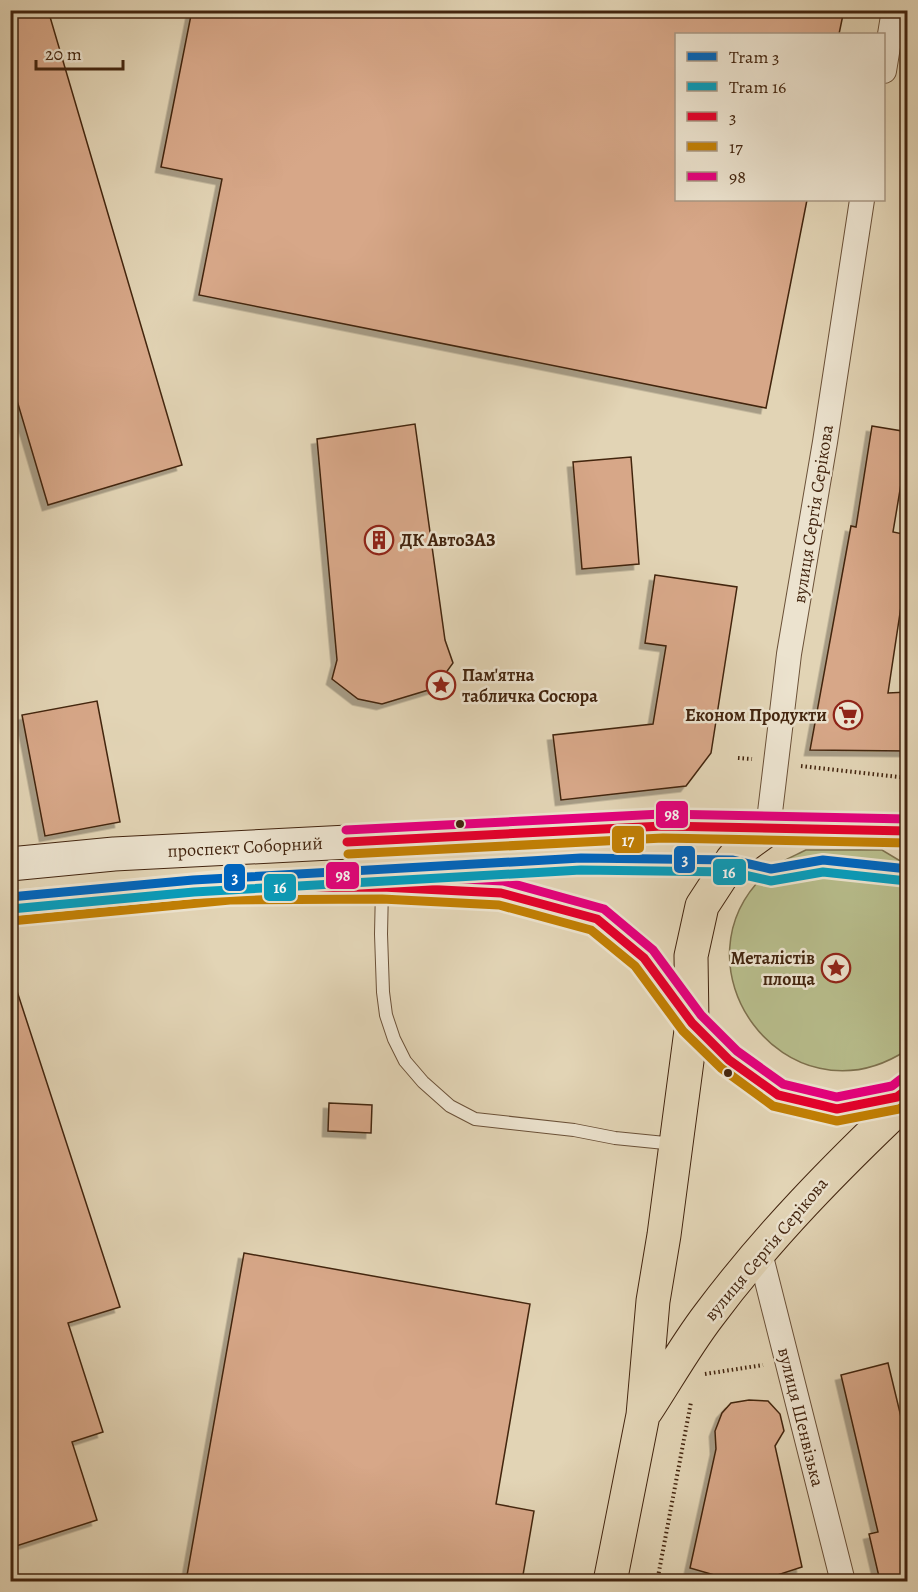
<svg xmlns="http://www.w3.org/2000/svg" width="918" height="1592" viewBox="0 0 918 1592" font-family="Alegreya,serif">
  <style>
    .green { fill: #b7bc8b; stroke: #7d704d; stroke-width: 1.5 }
    .building { fill: #d7a788; stroke: #43250f; stroke-width: 1.5; filter: url(#shadow) }
    .lines { fill: none; stroke-linecap: round; stroke-linejoin: round }
    .service-casing { stroke: #6b5138; stroke-width: 14 }
    .minor-casing { stroke: #6b5138; stroke-width: 26 }
    .secondary-casing { stroke: #43250f; stroke-width: 35 }
    .primary-casing { stroke: #43250f; stroke-width: 35 }
    .path { stroke: #43250f; stroke-width: 4; stroke-dasharray: 1.5 3; stroke-linecap: butt }
    .service { stroke: #ece3cf; stroke-width: 12 }
    .minor { stroke: #ece3cf; stroke-width: 24 }
    .secondary { stroke: #ece3cf; stroke-width: 33 }
    .primary { stroke: #e2d4b5; stroke-width: 33 }
    .bus-1-casing { stroke: #ece3cf; stroke-width: 14 }
    .bus-2-casing { stroke: #ece3cf; stroke-width: 14 }
    .bus-3-casing { stroke: #ece3cf; stroke-width: 14 }
    .bus-1 { stroke: #e4002b; stroke-width: 9 }
    .bus-2 { stroke: #c17f04; stroke-width: 9 }
    .bus-3 { stroke: #e5007d; stroke-width: 9 }
    .tram-1-casing { stroke: #ece3cf; stroke-width: 14 }
    .tram-2-casing { stroke: #ece3cf; stroke-width: 14 }
    .tram-1 { stroke: #0065bd; stroke-width: 9 }
    .tram-2 { stroke: #079cbb; stroke-width: 9 }
    .bus-dot { fill: #43250f; stroke: #ece3cf; stroke-width: 2 }
    .labels { text-anchor: middle; stroke-width: 5; stroke-linejoin: round; paint-order: stroke }
    .street-label { font-size: 18px; fill: #43250f; stroke: #ece3cf }
    .poi-label { font-size: 18px; font-weight: bold; fill: #43250f; stroke: #ece3cf; text-anchor: start }
    .line-badge { stroke: #ece3cf; stroke-width: 2 }
    .badge-label { font-size: 16px; text-anchor: middle; font-weight: bold; fill: #fff }
  </style>
  <defs>
    <filter id="shadow"><feDropShadow dx="-5.5" dy="5.5" stdDeviation="0" flood-color="#0004"/></filter>
  </defs>
  <rect width="100%" height="100%" fill="#e2d4b5"/>
  <filter id="stains"><feTurbulence type="fractalNoise" baseFrequency=".00333" numOctaves="4"/><feColorMatrix values="0 0 0 0 .2 0 0 0 0 .09 0 0 0 0 .02 0 0 0 .5 -.17"/></filter>
  <radialGradient id="worn" r=".72"><stop offset=".6" stop-color="#630" stop-opacity="0"/><stop offset="1" stop-color="#630" stop-opacity=".3"/></radialGradient>
  <path class="green" d="M806 850H882L907 865V1050C786 1129 664 963 770 870 780 861 794 856 806 850Z"/>
  <path class="building" d="M10 10H48L182 465 48 505 10 377Z
    M192 10H844L839 34H676V200H807L766 408 199 295 222 179 161 167Z
    M415 424 445 640 453 663 435 688 382 704 358 699 332 679 337 660 317 439Z
    M872 426 908 432V473L903 472 893 532 908 535V560L888 693 908 692V751L810 750 851 526 856 527Z
    M631 457 639 564 582 569 573 462Z
    M655 575 737 587 711 753 686 786 561 800 553 735 653 724 666 646 645 643Z
    M97 701 120 822 45 836 22 715Z
    M10 985H15L120 1307 68 1323 103 1432 72 1442 97 1520 10 1548Z
    M329 1103 372 1105 371 1133 328 1131Z
    M244 1253 530 1304 496 1504 534 1511 522 1581H186Z
    M888 1363 908 1446V1581H880L869 1534 878 1532 841 1375Z
    M749 1400 768 1401 780 1414 784 1431 775 1446 802 1567 759 1581H735L690 1568 716 1449 715 1431 722 1413 731 1403Z"/>
  <g class="lines">
    <g class="service-casing">
      <path id="service" d="M382 888 381 934 383 992 386 1015 394 1039 405 1061 423 1082 450 1106 475 1119 574 1130 615 1138 675 1144"/>
    </g>
    <g class="minor-casing">
      <path id="minor" d="M884 71 894 10
        M768 829 789 654 825 442 862 200
        M760 1253 843 1582"/>
    </g>
    <g class="secondary-casing">
      <path id="secondary" d="M10 864 114 854 663 826 768 829
        M10 909 229 888 382 887 501 893 597 919 644 958 692 1023"/>
    </g>
    <g class="primary-casing">
      <path id="primary" d="M692 1023 729 1060 778 1095 837 1109 897 1097 908 1089
        M646 1411C667 1379 686 1345 709 1315 768 1236 837 1166 908 1099
        M610 1582 643 1415 653 1301 664 1235 692 1023 691 956 702 906 732 860 742 848 768 829 908 831"/>
    </g>
    <path class="path" d="M738 758 752 759
      M801 766 908 778
      M705 1374 763 1365
      M657 1582 691 1402"/>
    <use href="#service" class="service"/>
    <use href="#minor" class="minor"/>
    <use href="#secondary" class="secondary"/>
    <use href="#primary" class="primary"/>
    <g class="bus-1-casing">
      <path id="bus-1" d="M347 842 663 826 908 831
        M10 909 229 888 382 887 501 893 597 919 644 958 692 1023 729 1060 778 1095 837 1109 897 1097 908 1089"/>
    </g>
    <g class="bus-2-casing">
      <path id="bus-2" d="M348 854 663 838 908 843
        M11 921 230 900 382 899 499 905 591 930 635 966 683 1031 721 1068 773 1106 837 1121 899 1109 908 1104"/>
    </g>
    <g class="bus-3-casing">
      <path id="bus-3" d="M346 830 662 814 908 819
        M10 897 229 876 382 875 503 881 604 909 653 950 701 1015 737 1051 783 1084 837 1097 892 1086 901 1079"/>
    </g>
    <use href="#bus-1" class="bus-1"/>
    <use href="#bus-2" class="bus-2"/>
    <use href="#bus-3" class="bus-3"/>
    <g class="tram-1-casing">
      <path id="tram-1" d="M10 897 193 880 581 858 732 860 771 869 823 860 908 869"/>
    </g>
    <g class="tram-2-casing">
      <path id="tram-2" d="M11 909 194 892 581 870 731 872 771 881 823 872 907 881"/>
    </g>
    <use href="#tram-1" class="tram-1"/>
    <use href="#tram-2" class="tram-2"/>
  </g>
  <defs>
    <g id="building-ring" transform="scale(1.5)"><circle r="9.5" fill="#ece3cf" stroke="#8f2418" stroke-width="1.5"/><path d="M-4-6H4V6H1V3H-1V6H-4ZM-2.5-4.3h1.7v1.8h-1.7ZM.8-4.3h1.7v1.8H.8ZM-2.5-1h1.7V.8h-1.7ZM.8-1h1.7V.8H.8Z" fill="#8f2418"/></g>
    <g id="sight-ring" transform="scale(1.5)"><circle r="9.5" fill="#ece3cf" stroke="#8f2418" stroke-width="1.5"/><path d="M0-6L1.8-2.2L6-1.7L2.9 1.2L3.7 5.4L0 3.3L-3.7 5.4L-2.9 1.2L-6-1.7L-1.8-2.2Z" fill="#8f2418"/></g>
    <g id="supermarket-ring" transform="scale(1.5)"><circle r="9.5" fill="#ece3cf" stroke="#8f2418" stroke-width="1.5"/><path d="M-6-5.5h2.5l.6 2H6L4.5 2H-2.5L-4.4-4H-6ZM-1.5 3.2a1.3 1.3 0 1 0 .1 0ZM3 3.2a1.3 1.3 0 1 0 .1 0Z" fill="#8f2418"/></g>
  </defs>
  <g fill-rule="evenodd">
    <use href="#building-ring" x="379" y="540"/>
    <use href="#sight-ring" x="441" y="685"/>
    <use href="#supermarket-ring" x="848" y="715"/>
    <use href="#sight-ring" x="836" y="968"/>
  </g>
  <g class="bus-dot">
    <circle cx="460" cy="824" r="5"/>
    <circle cx="728" cy="1073" r="5"/>
  </g>
  <g class="labels">
    <g class="street-label">
      <text transform="translate(813 514) rotate(-81)" y="6">вулиця Сергія Серікова</text>
      <text transform="translate(245 847) rotate(-3)" y="6">проспект Соборний</text>
      <text transform="translate(766 1249) rotate(-50)" y="6">вулиця Сергія Серікова</text>
      <text transform="translate(801 1417) rotate(76)" y="6">вулиця Шенвізька</text>
    </g>
    <g class="poi-label">
      <text x="400" y="546">ДК АвтоЗАЗ</text>
      <text x="462" y="681">Пам'ятна<tspan x="462" dy="21">табличка Сосюра</tspan></text>
      <text x="827" y="721" text-anchor="end">Економ Продукти</text>
      <text x="815" y="964" text-anchor="end">Металістів<tspan x="815" dy="21">площа</tspan></text>
    </g>
  </g>
  <g class="line-badge">
    <rect x="655" y="800" width="34" height="29" rx="6" fill="#e5007d"/>
    <rect x="611" y="825" width="34" height="29" rx="6" fill="#c17f04"/>
    <rect x="673" y="845" width="23" height="29" rx="6" fill="#0065bd"/>
    <rect x="712" y="858" width="35" height="28" rx="6" fill="#079cbb"/>
    <rect x="325" y="861" width="35" height="29" rx="6" fill="#e5007d"/>
    <rect x="223" y="863" width="23" height="29" rx="6" fill="#0065bd"/>
    <rect x="263" y="873" width="34" height="29" rx="6" fill="#079cbb"/>
  </g>
  <g class="badge-label">
    <text x="672" y="820">98</text>
    <text x="628" y="846">17</text>
    <text x="685" y="865">3</text>
    <text x="729" y="878">16</text>
    <text x="343" y="881">98</text>
    <text x="235" y="883">3</text>
    <text x="280" y="893">16</text>
  </g>
  <rect width="918" height="1592" fill="none" stroke="#e2d4b5" stroke-width="36"/>
  <rect x="12" y="12" width="894" height="1568" fill="none" stroke="#43250f" stroke-width="3"/>
  <rect x="18" y="18" width="882" height="1556" fill="none" stroke="#43250f" stroke-width="1.5"/>
  <rect x="675" y="33" width="210" height="168" fill="#ece3cf" stroke="#a89782" stroke-width="1.5"/>
  <rect x="687" y="52" width="30" height="9" fill="#0065bd" stroke="#a89782" stroke-width="1.5"/>
  <text x="729" y="63" font-size="18" fill="#43250f">Tram 3</text>
  <rect x="687" y="82" width="30" height="9" fill="#079cbb" stroke="#a89782" stroke-width="1.5"/>
  <text x="729" y="93" font-size="18" fill="#43250f">Tram 16</text>
  <rect x="687" y="112" width="30" height="9" fill="#e4002b" stroke="#a89782" stroke-width="1.5"/>
  <text x="729" y="123" font-size="18" fill="#43250f">3</text>
  <rect x="687" y="142" width="30" height="9" fill="#c17f04" stroke="#a89782" stroke-width="1.5"/>
  <text x="729" y="153" font-size="18" fill="#43250f">17</text>
  <rect x="687" y="172" width="30" height="9" fill="#e5007d" stroke="#a89782" stroke-width="1.5"/>
  <text x="729" y="183" font-size="18" fill="#43250f">98</text>
  <path d="M36 60v9h87v-9" fill="none" stroke="#43250f" stroke-width="3"/>
  <text x="45" y="60" font-size="18" fill="#43250f" stroke="#ece3cf" stroke-width="4.5" paint-order="stroke">20 m</text>
  <rect width="100%" height="100%" filter="url(#stains)"/>
  <rect width="100%" height="100%" fill="url(#worn)"/>
</svg>
